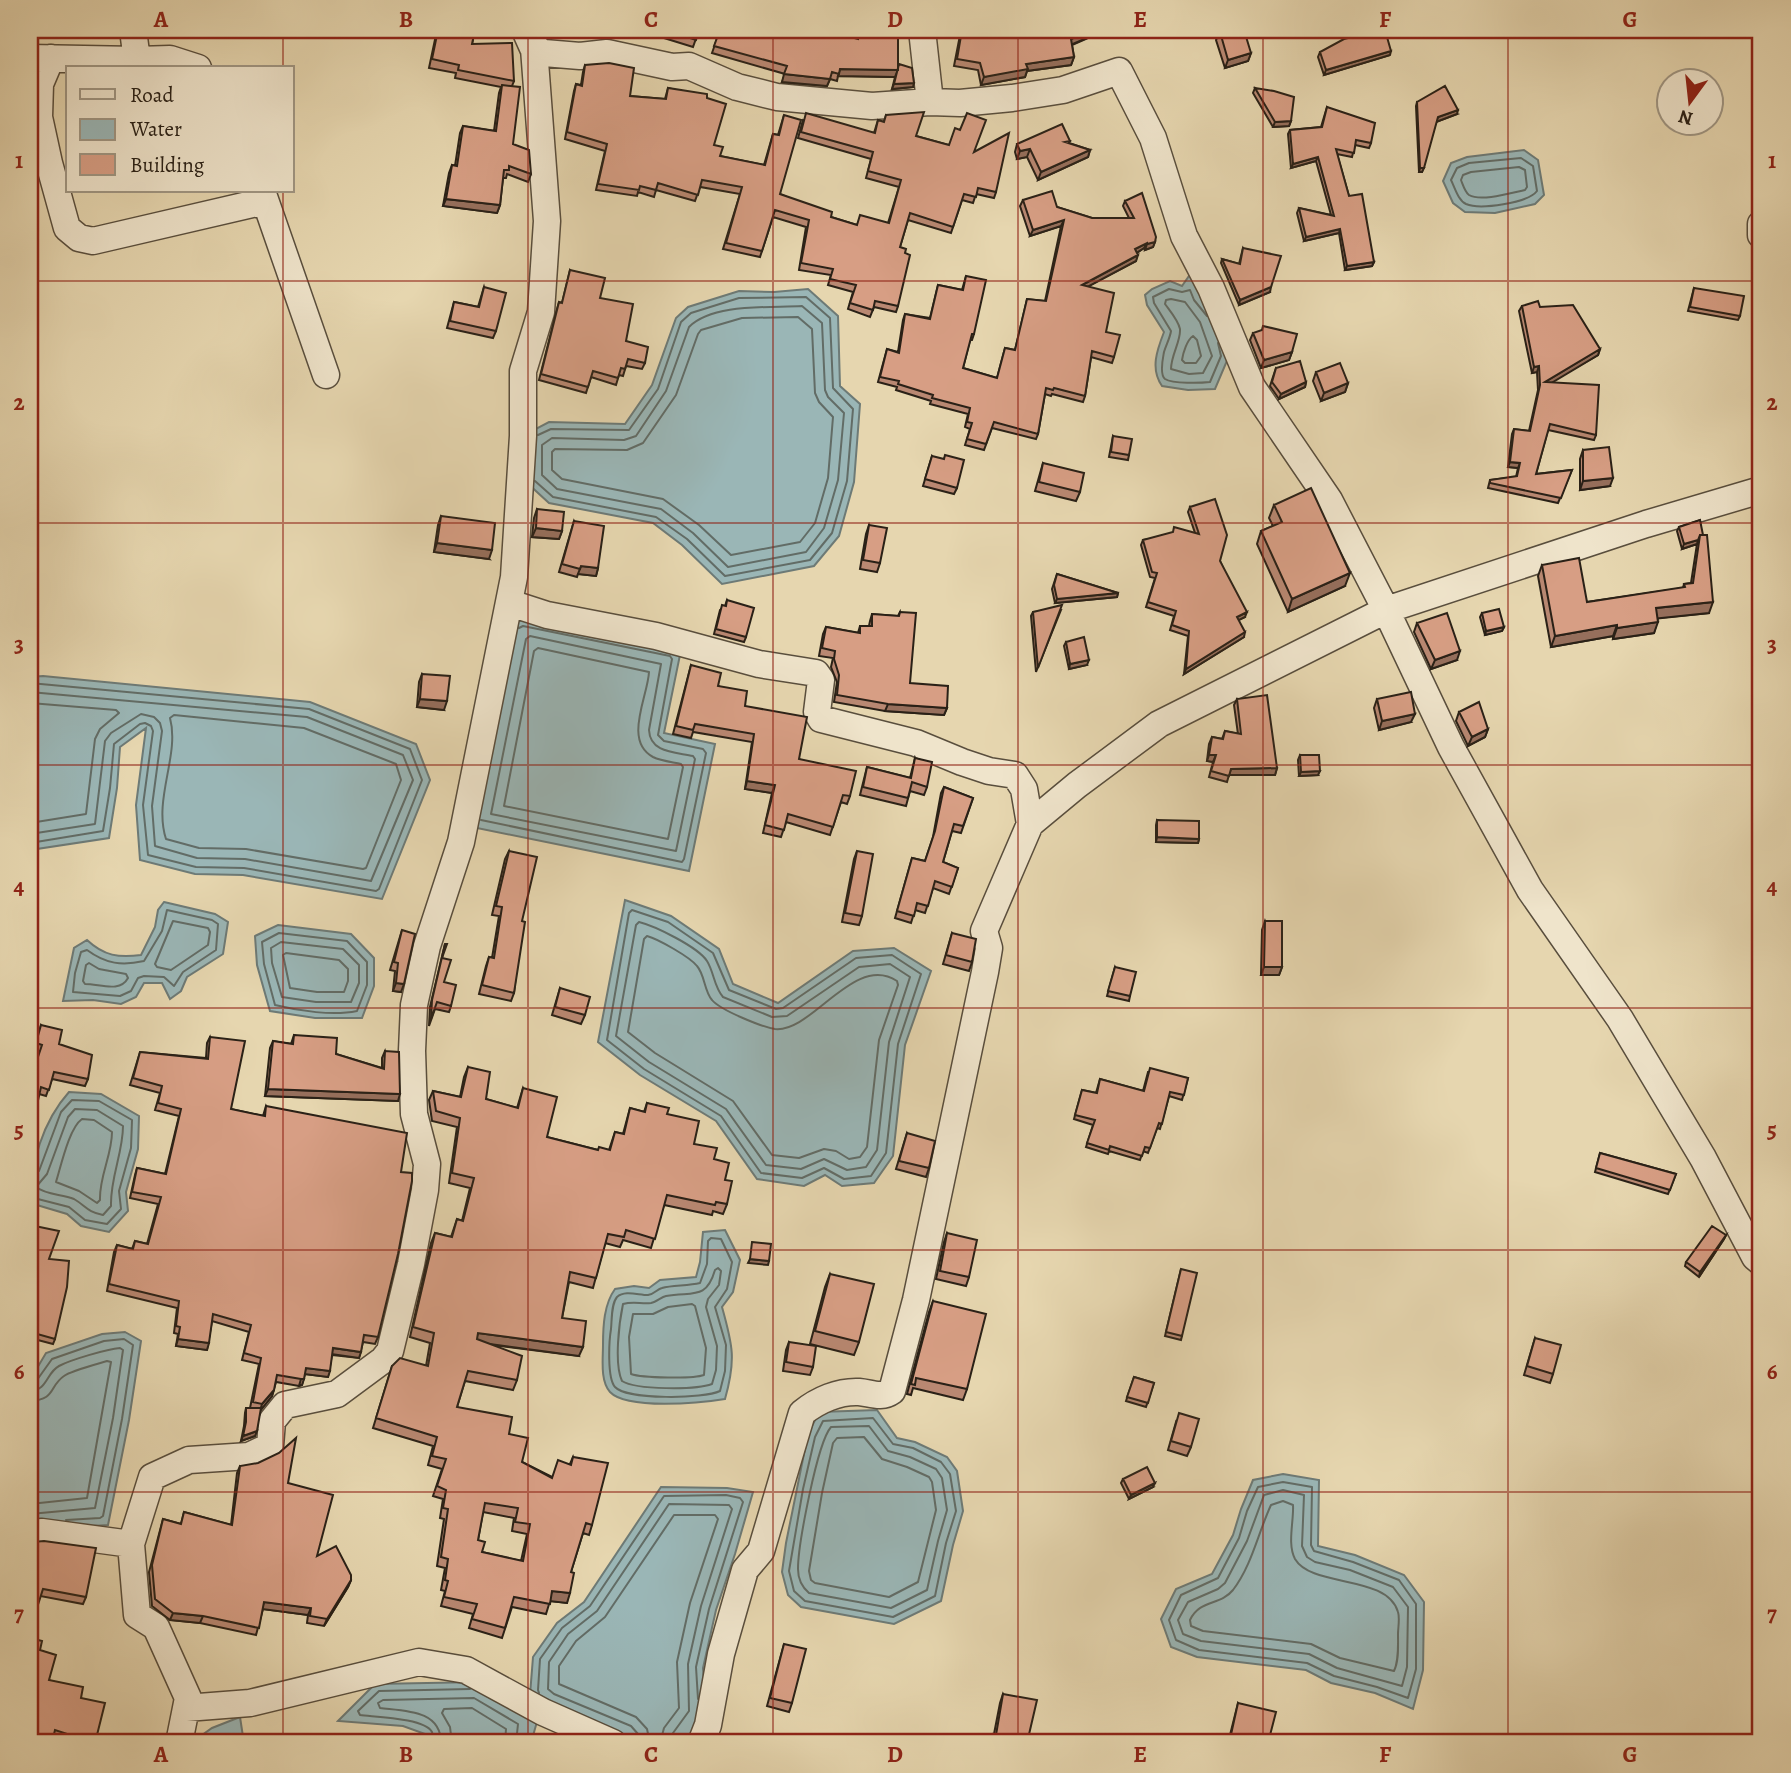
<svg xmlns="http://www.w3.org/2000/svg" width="1791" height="1773" viewBox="0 0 1791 1773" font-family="Alegreya,serif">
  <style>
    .water { fill: #9ab6b6; stroke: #6d7a76; stroke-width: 2 }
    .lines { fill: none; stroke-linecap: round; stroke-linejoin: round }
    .shore { stroke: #626c66; stroke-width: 2 }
    .minor-casing { stroke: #594e3d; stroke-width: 29 }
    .minor { stroke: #efe4cb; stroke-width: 26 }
    .wall { fill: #b98872; stroke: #2a2117; stroke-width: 2; fill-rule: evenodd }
    .shaded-wall { fill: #966f5c; stroke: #2a2117; stroke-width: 2 }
    .building { fill: #d79e84; stroke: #2a2117; stroke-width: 2; fill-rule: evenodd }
    .grid { fill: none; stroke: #8f2418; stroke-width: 2; stroke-opacity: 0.55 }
    .neatline { fill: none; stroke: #8f2418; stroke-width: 2.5 }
    .grid-label { font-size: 23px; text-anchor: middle; font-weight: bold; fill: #8f2418 }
  </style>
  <rect width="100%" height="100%" fill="#e6d6af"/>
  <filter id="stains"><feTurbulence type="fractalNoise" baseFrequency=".00286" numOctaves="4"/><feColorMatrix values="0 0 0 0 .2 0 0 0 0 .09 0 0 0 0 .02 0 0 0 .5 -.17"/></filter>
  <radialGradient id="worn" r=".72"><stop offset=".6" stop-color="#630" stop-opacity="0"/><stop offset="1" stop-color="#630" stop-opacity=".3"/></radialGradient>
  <path class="water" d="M1524 150 1538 160 1544 195 1535 204 1495 213 1465 212 1453 203 1443 181 1451 163 1467 157Z
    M1191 273 1201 288 1200 296 1229 356 1215 389 1188 390 1162 386C1150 369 1157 350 1164 332L1147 305 1145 295 1152 289 1170 281 1182 286Z
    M808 289 838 316 840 386 860 404 854 482 839 536 814 566 722 584 682 545 653 523 549 503 525 481 526 434 549 422 625 424 652 385 676 318 688 307 739 291 774 292Z
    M514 617 681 650 664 733 715 744 689 871 472 827Z
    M43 676 310 702 416 744 430 780 382 899 243 875 195 874 140 860 136 805 146 728 120 747 117 788 109 838 30 850V677Z
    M625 900 671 916 719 949 733 984 778 1003 853 951 894 948 931 971 905 1045 893 1156 874 1183 842 1186 825 1175 804 1186 757 1179 716 1121 640 1075 598 1042Z
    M164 902 215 914 228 922 223 954 187 977 181 991 170 999 162 983H144L136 997 121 1004 93 1000 63 1001 74 948 87 940C104 956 119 958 141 955L155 927 158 910Z
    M278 925 351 934 374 958V986L362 1018H315L270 1011 257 965 255 936Z
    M69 1092 101 1094 139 1116 138 1149 126 1192 128 1211 109 1232 81 1226 67 1214 30 1203C30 1164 43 1121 69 1092Z
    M725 1230 740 1260 733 1292 722 1307C733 1346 736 1360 725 1399 701 1403 627 1410 610 1392 600 1381 603 1359 603 1345 603 1326 604 1304 615 1289L634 1286 649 1288 660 1280 696 1277 700 1262 703 1232Z
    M125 1332 141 1341 129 1420 108 1525 30 1530V1380L46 1353 102 1334Z
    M877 1410 897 1438 915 1442 947 1457 957 1471 963 1511 953 1545 941 1601 894 1624 801 1607 788 1595 782 1572 786 1543 808 1434 819 1412Z
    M1283 1474 1319 1480 1318 1546 1355 1555 1404 1575 1424 1602 1423 1670 1413 1709 1375 1693 1331 1683 1306 1670 1197 1657 1171 1647 1161 1619 1176 1589 1212 1574 1233 1535 1241 1509 1253 1480Z
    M661 1487 727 1488 753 1492 735 1554 716 1610 703 1668 706 1716 685 1743H631L600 1731 530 1695 533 1657 557 1623 584 1602Z
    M479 1682 538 1718 531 1743H426L425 1734 403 1726 338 1721 375 1684Z
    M240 1717 244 1743H191L212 1728Z"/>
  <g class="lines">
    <path class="shore" d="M1521 158 1533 166 1537 191C1528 203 1480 210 1466 204 1458 200 1455 188 1451 180L1457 168 1469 163Z
      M1519 167 1525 170 1527 187 1525 190C1511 193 1481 202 1469 195 1465 192 1463 185 1461 180L1463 175 1471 172Z
      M1171 299 1185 302 1200 322 1212 356 1203 373 1189 374 1171 369C1171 355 1181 341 1180 329 1178 320 1170 311 1165 304L1166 300Z
      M802 306 822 323 825 390 828 397 844 413 838 480 824 528 806 552 728 567 693 533 661 509 557 489 542 475V445L552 438 624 440 636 436 666 391 689 327C713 303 770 308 802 306Z
      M1207 316 1194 300 1190 290 1182 292 1169 289 1153 297 1154 303 1171 331C1170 338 1166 345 1164 352 1163 358 1159 374 1165 379 1173 384 1201 383 1210 382L1221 356 1218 343
      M798 317 812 329 815 393 819 402 833 417 828 478 815 523 800 542 731 555 699 525 663 499 562 479 552 470V452L555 449 627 450 643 443 676 395 698 334 701 330 742 318Z
      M1193 336 1197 340 1201 356 1196 363H1185L1182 360C1183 353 1187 340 1193 336Z
      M535 481 553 497 656 517 687 539 725 576 810 560 832 533 847 481 853 409 833 388 830 318 806 297 739 298 691 313 681 322 658 389 629 430 551 429 538 435
      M530 636 661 664 649 730C650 753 675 752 693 756L695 759 676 851 491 814 526 639Z
      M538 648 649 672C648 696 623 741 653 757 661 761 672 762 681 764L683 767 668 839 504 806 534 651Z
      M30 683 309 709 410 749 422 780 379 889 376 891 244 868 196 867 148 855 143 805 153 731 151 726 145 723 140 724 114 744 110 788 103 831 30 843
      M30 692 307 717 403 755 413 780 371 881 245 859 197 858 155 846 152 806 162 731 160 723 154 717 141 714 111 733 105 741 95 824 30 834
      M30 703 116 710 119 713 100 729 95 739 86 814 30 823
      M174 715 304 728 396 764 401 780 366 868 363 869 246 849 199 848 166 839C153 799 180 755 170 718Z
      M481 820 682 862 684 859 706 753 703 749 664 741 658 735 672 659 670 656 523 626 519 628
      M167 910 212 920 218 924 216 950 183 972 174 986 164 977 144 976 138 978 131 991 120 996 73 992 75 973 81 952 87 950C106 964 122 966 144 961L162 931Z
      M632 910 668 922 713 953 729 990 776 1009 783 1008 856 958 892 955 921 974 898 1044 886 1153 871 1176 844 1179 824 1168 802 1178 761 1173 721 1116 644 1069 607 1040 629 913Z
      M173 921 208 928 210 932 208 945 171 970 157 967 155 964Z
      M639 922C655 926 698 947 707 961 714 972 714 987 723 997L772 1017 787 1016 859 967 890 964 910 977 889 1042 877 1150 866 1167 847 1170 824 1159 801 1169 766 1165 726 1109 649 1062 616 1036 636 925Z
      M279 933 347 941 367 962V985L357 1011C333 1016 299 1011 275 1005L264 964 262 942Z
      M647 936C658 939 690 957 697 966 705 975 704 991 712 1000 720 1010 762 1027 775 1029 812 1033 854 953 897 981L898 985 879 1040 867 1147 860 1157 849 1159 836 1151 824 1149 799 1158 772 1155 733 1101 655 1053 628 1032 644 939Z
      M281 942 343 949 359 965V983L351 1002H316L282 997 272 963 271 948Z
      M286 953 339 960 348 969V981L344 992H317L290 988 283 955Z
      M89 963 99 969 126 974 128 978C120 993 100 984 85 984L83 981 86 965Z
      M75 1109 97 1110 123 1126C123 1153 110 1178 111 1206L103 1215C87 1212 86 1206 74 1199 62 1194 46 1195 36 1187L47 1174 68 1117Z
      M82 1119 94 1120 112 1132C112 1155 99 1177 100 1200L97 1203 79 1191 56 1182C61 1166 69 1128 82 1119Z
      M30 1175 39 1171 61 1112 72 1100 99 1101 132 1120 131 1148 119 1191 121 1209 107 1224 85 1220 69 1207 30 1197
      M711 1238 721 1239 732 1262 727 1289 715 1307 726 1345 725 1371 720 1391C704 1399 627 1400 615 1387 607 1378 609 1341 611 1329 612 1320 611 1304 617 1297 625 1290 638 1295 648 1295 655 1294 657 1289 662 1288 672 1285 688 1286 700 1283L707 1264 708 1241Z
      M718 1268 721 1271 719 1285 708 1299 706 1307 717 1346 716 1370 712 1384C696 1390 636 1390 622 1381 614 1364 619 1323 623 1304 633 1301 641 1304 651 1303 657 1302 661 1297 666 1296 692 1291 706 1301 715 1270Z
      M692 1304 695 1306 706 1348 704 1375C693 1379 642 1378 631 1374L629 1337 633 1314H653L668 1307Z
      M30 1382 37 1380 52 1359 104 1341 124 1339 133 1345 122 1419 103 1516 100 1518 66 1520
      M30 1391C48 1390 46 1373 59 1366 70 1360 107 1349 120 1348L123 1350 113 1418 95 1508 30 1514
      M30 1401C56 1400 49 1386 64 1376 70 1371 97 1364 107 1361L111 1362 87 1498 30 1504
      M873 1418 893 1444 913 1448 941 1462 950 1474 956 1511 946 1543 935 1596 893 1617 805 1601 794 1591 789 1571 803 1489 815 1437 823 1421Z
      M869 1426 888 1451 910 1457 936 1469 942 1478 947 1510 938 1541 927 1590 891 1608 809 1593C802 1587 798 1579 798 1569 798 1546 817 1443 831 1427Z
      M864 1437 882 1459 907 1467 929 1477 932 1482 936 1510 918 1582 889 1597 815 1583 811 1580 809 1571 822 1493 833 1443 837 1438Z
      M1283 1482 1312 1487 1311 1545 1314 1551 1353 1562 1399 1580 1416 1604V1669L1408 1698 1377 1687 1334 1676 1307 1663 1199 1650 1176 1640 1169 1620 1181 1595 1218 1578 1239 1538 1247 1511 1258 1487Z
      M1283 1490 1304 1495 1302 1546 1307 1557 1315 1562 1350 1570 1393 1587 1408 1607 1407 1667 1402 1686 1337 1668 1309 1654 1201 1641 1183 1634 1178 1620 1188 1602 1218 1589 1225 1583 1247 1541 1264 1495Z
      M1283 1501 1293 1505C1294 1521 1287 1544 1295 1559 1312 1588 1387 1574 1398 1612 1400 1618 1398 1628 1398 1634 1398 1646 1399 1661 1394 1671L1340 1658 1311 1644 1203 1631 1191 1626 1190 1620C1200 1599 1220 1606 1233 1590 1252 1565 1258 1533 1271 1505Z
      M539 1693 538 1690 540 1659 562 1628 590 1606 664 1496 726 1495 740 1498 743 1502 709 1609 696 1667 698 1699
      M432 1743C432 1741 433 1734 432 1732 425 1718 375 1717 360 1715L358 1711 379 1691 470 1689
      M441 1743C441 1710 406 1711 380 1708L378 1703 383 1700 474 1698 518 1724 516 1743
      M452 1743 450 1727 442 1713 444 1709 472 1708 506 1729 505 1743
      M640 1743 638 1734 631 1726 554 1694 548 1689 549 1662 568 1634 597 1611 669 1504 729 1505 732 1509 701 1606 688 1664 689 1711 673 1733 671 1743
      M650 1743 647 1729 636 1717 559 1684V1666L576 1641 605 1617 674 1515H715L718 1519 690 1603 677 1662 679 1708 664 1728 660 1743"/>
    <g class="minor-casing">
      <path id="minor" d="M133 30 137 60 170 59 198 68
        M525 30 533 48 544 53 580 56 607 53 672 67 689 66 737 87 777 97 872 106 930 102 960 103 1012 98 1063 90 1119 71 1153 138 1184 236 1211 288 1252 387 1329 500 1386 610 1451 747 1530 890 1620 1019 1703 1158 1755 1257 1761 1262
        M922 30 930 102
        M30 58 137 60
        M51 58 40 84 39 117 49 163 67 228 79 238 93 241 265 201
        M262 191 326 375
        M1761 224V235
        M510 603 547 615 656 636 759 664 816 673 821 680 817 712 821 719 916 743 962 762 989 771 1015 775 1024 789 1030 824
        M30 1533 42 1532 131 1544 152 1477 189 1460 249 1456 270 1446 272 1421 285 1405 337 1394 383 1360 390 1351 411 1264 425 1190 427 1164 414 1114 412 1051 414 1005 427 946 461 842 514 577 523 436V371L541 312 547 221 533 35
        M131 1544 137 1615 156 1627 188 1698 179 1743
        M186 1708 250 1703 419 1662 466 1670 543 1712 613 1743
        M701 1743 708 1725 721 1654 745 1570 761 1551 802 1413C818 1400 839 1391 859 1392 871 1393 881 1399 892 1391L916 1300 985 972 989 948 984 931 1030 824 1077 785 1159 724 1386 610 1646 524 1761 490"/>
    </g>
    <use href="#minor" class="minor"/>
  </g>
  <path class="wall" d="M437 30H475L472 44 514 81 512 86 513 144 531 174 528 182 507 174 506 178H503L500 205 497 213 443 206 449 173 452 165 455 166 460 133 463 126 494 131 499 93 501 87 455 78 456 73 429 68Z
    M657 30H699L693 47 664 38 665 33 656 31Z
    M720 30 773 36 775 30H799L804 31V30L856 38 858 32 898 68 913 87 892 89 895 77 838 76 837 81 830 79 827 86 782 82 785 74 712 53Z
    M961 30H983L1016 36 1018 30H1030L1061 35 1059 30H1106L1072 45 1074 57 1071 65 1027 71 1025 77 981 85 978 70 954 66Z
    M1220 32 1251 53 1248 61 1225 68 1216 40Z
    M1320 52 1390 55 1324 75 1318 57Z
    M585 65 630 96 665 99 668 88 707 98 714 145 720 156 764 165 773 134 778 135 784 115 780 194 831 217 857 225 888 223 899 187 866 178 871 159 798 138 803 120 874 133 878 120 884 122 886 115 916 136 974 152 996 192 994 198 976 194 973 203 962 200 951 233 908 220 900 247 898 306 896 312 874 307 870 317 848 309 853 292 828 285 831 275 799 270 806 227 773 217 760 257 723 249 740 194 700 187 695 201 656 190 654 197 638 192 637 196 596 190 605 151 565 139 574 91 576 84 581 85 583 72Z
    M1255 88 1291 121 1289 126 1273 127 1253 93Z
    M1417 102 1457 114 1436 122 1422 172H1419L1416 106Z
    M1327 107 1371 143 1369 148 1355 145 1352 157 1337 154 1349 196 1374 262 1372 266 1345 270 1339 233 1304 241 1297 213 1299 208 1331 215 1316 161 1291 168 1288 134 1290 130 1321 127Z
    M1070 141 1069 143 1090 150 1088 157 1038 180 1027 157 1017 159 1015 152 1017 144Z
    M1023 200 1057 207 1092 218H1129L1123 206 1125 201 1155 242 1153 247 1145 250 1144 248 1137 253 1136 261 1088 286 1106 332 1114 357 1112 363 1091 357 1085 396 1083 402 1052 394 1051 396 1045 394 1038 434 1036 439 992 428 984 450 965 445 970 429 965 427 968 414 930 404 931 401 896 390 897 387 878 382 887 349 898 352 903 320 905 314 930 318 938 285 962 290 966 276 974 334 972 340H970L963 368 997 378 1005 348 1015 350 1027 299 1045 301 1061 226 1030 236 1020 206Z
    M1243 248 1270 292 1239 305 1221 263 1222 259 1239 264Z
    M570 270 600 298 626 341 645 363 642 369 626 366 623 376 619 375 616 385 591 377 586 393 539 380 557 309 559 302 562 303Z
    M484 287 496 331 493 338 447 328 454 302 478 307Z
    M1694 288 1740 316 1738 320 1688 311Z
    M1522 306 1540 307 1600 349 1598 355 1551 382 1596 435 1594 440 1548 430 1536 474 1572 470 1558 503 1488 488 1490 480 1516 477 1518 468 1508 467 1512 434 1514 429 1529 431 1538 390 1537 372 1532 373 1519 311Z
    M1253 333 1292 352 1289 360 1261 368 1250 340Z
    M1276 368 1306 382 1305 387 1279 399 1270 386Z
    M1316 372 1348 383 1345 392 1321 401 1313 381Z
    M1113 436 1129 455 1128 460 1109 457Z
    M1583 450 1610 486 1580 490V459Z
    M932 456 957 488 954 494 923 486Z
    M1043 463 1080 492 1076 501 1035 491Z
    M1274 505 1345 586 1288 612 1257 544 1261 531 1273 526 1269 518Z
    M1190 507 1220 561 1245 617 1238 620 1244 637 1184 674 1188 636 1170 630 1174 616 1146 607 1155 578 1150 577 1141 545 1143 540 1195 533 1188 512Z
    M537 509 562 531 559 539 532 537 534 518Z
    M441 516 489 559 434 552 438 525Z
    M1700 520 1709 613 1658 618 1654 633 1613 639V636L1551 647 1538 576 1542 565 1587 602 1683 588 1684 584 1691 583 1697 544 1682 549 1677 531 1679 527Z
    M574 521 598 568 596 576 578 574 577 577 559 572Z
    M869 525 880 563 877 572 860 569 866 534Z
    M1057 574 1118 593 1117 597 1055 603 1052 589Z
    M727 600 746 637 744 642 714 634 720 610 725 606Z
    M1061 610 1036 672 1031 616 1033 612Z
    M900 612 910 683 947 708 944 715 885 711 834 702 837 682 831 667 833 658 819 656 823 634 826 627 858 633 860 626H869L870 621 872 614 898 616Z
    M1482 613 1504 627 1502 631 1485 635 1480 617Z
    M1417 623 1457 660 1431 669 1414 632Z
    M1066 642 1087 665 1069 669 1064 646Z
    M691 665 745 706 799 759 850 796 847 804 841 802 830 835 786 822 781 837 763 833 772 793 745 789 752 742 693 732 691 738 673 734Z
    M422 674 444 710 417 707 419 682Z
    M1237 699 1277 768 1275 775H1229L1227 782 1209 777 1213 762 1207 761 1209 744 1212 737 1222 739 1225 731 1238 734 1234 705Z
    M1377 699 1411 722 1379 730 1374 708Z
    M1459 712 1488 729 1485 737 1468 746 1456 721Z
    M1300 755 1318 775 1299 776 1298 760Z
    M915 758 927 787 924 795 910 791 906 806 860 795 867 767 910 778Z
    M944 787 973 798 961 833 952 831 943 862 958 868 949 894 933 888 925 913 915 910 911 923 895 918 912 858 925 861 933 837 941 793Z
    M1157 820 1199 839 1198 843 1156 842V825Z
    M509 851 522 921 514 993 511 1001 479 994 486 966 489 957 492 958 499 916 492 915 505 859Z
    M857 851 862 916 859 925 842 922 854 859Z
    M1265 921 1282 967 1279 975H1261L1262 930Z
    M402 930 401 992 393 991 395 971 390 970Z
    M952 933 972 962 969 971 943 964Z
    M445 944 442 958 444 982 451 1006 449 1012 435 1009 429 1026 430 1007Z
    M1115 967 1130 996 1129 1001 1107 996Z
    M560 988 585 1015 581 1024 552 1015Z
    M41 1025 88 1079 85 1086 52 1079 46 1096 39 1094V1051L34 1050Z
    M294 1035 336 1054 382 1068V1058L385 1051 398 1101 265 1096 270 1048 273 1041 291 1044Z
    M210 1037 231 1109 263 1116 266 1106 378 1337 375 1344 363 1342 359 1358 332 1355 328 1377 305 1374 302 1385 299 1386 276 1382 272 1396 260 1411 255 1436 241 1441 244 1426 245 1413 246 1408H250L259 1364 242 1360 249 1332 212 1321 207 1350 176 1346 178 1334 174 1333 177 1308 107 1291 114 1252 117 1245 132 1249 135 1241 147 1244 158 1204 130 1198 135 1175 137 1168 165 1174 179 1116 155 1110 160 1093 130 1085 140 1052 206 1058 207 1043Z
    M468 1067 486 1099 517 1108 523 1088 547 1137 598 1150H609L615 1132 623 1134 630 1108 644 1112 647 1103 667 1114 694 1144 714 1159 725 1180 727 1204 723 1214 713 1211 712 1215 664 1205 651 1248 623 1240 620 1247 605 1243 593 1288 569 1282 562 1318 579 1356 492 1345 517 1380 513 1390 465 1381 457 1407 509 1434 522 1462 552 1477 570 1464 573 1457 592 1525 589 1535 583 1533 571 1572 567 1603 550 1601 546 1614 512 1607 502 1638 469 1628 473 1614 441 1606 445 1591 441 1590 445 1568 437 1566 444 1519 440 1518 443 1499 433 1496 442 1469 428 1465 433 1446 373 1428 392 1366H426L430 1343 410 1337 431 1243 435 1233 451 1237 457 1219 462 1221 470 1188 449 1183 457 1127 432 1121 429 1100 433 1091 460 1097 464 1077ZM483 1512 514 1518 512 1531 527 1534 521 1561 482 1552 478 1540Z
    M1148 1072 1188 1078 1182 1100 1169 1096 1160 1129 1157 1128 1148 1153 1143 1151 1140 1160 1109 1151 1108 1154 1086 1147 1093 1125 1074 1119 1082 1090 1096 1093 1100 1079 1143 1091Z
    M907 1133 929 1168 926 1177 896 1169Z
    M1600 1153 1676 1174 1668 1194 1595 1172Z
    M30 1225 49 1259 55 1339 53 1344 30 1338Z
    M947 1233 969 1277 966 1286 936 1279 944 1242Z
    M1726 1235 1724 1239 1699 1277 1685 1266 1686 1262Z
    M1181 1269 1182 1336 1181 1340 1165 1336Z
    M830 1274 859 1342 854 1355 810 1344 825 1287Z
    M933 1301 967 1389 963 1400 913 1388 911 1395 907 1394 929 1312Z
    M1535 1338 1553 1374 1550 1383 1524 1375Z
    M789 1342 813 1367 810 1375 783 1371 786 1350Z
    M1134 1377 1154 1383 1146 1407 1126 1401Z
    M1176 1422 1191 1447 1187 1456 1168 1450Z
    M240 1466 288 1483 317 1556 351 1580 348 1587 324 1626 307 1623 308 1615 263 1609 256 1635 200 1623 170 1620 152 1606 149 1572 163 1519 181 1524 184 1512 231 1525 237 1473Z
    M1123 1479 1153 1487 1129 1499 1121 1483Z
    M30 1541 86 1597 83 1604 40 1596Z
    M784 1644 792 1703 789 1712 767 1706Z
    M40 1650 49 1680 81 1698 94 1743H72L53 1737 51 1743H41Z
    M1003 1694 1027 1743H990L993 1734H994L1000 1703Z
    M1238 1703 1268 1743H1228Z"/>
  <path class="shaded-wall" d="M1091 30H1106L1068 46 1071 39Z
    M1124 30H1134L1122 36Z
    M1391 51 1390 55 1324 75 1326 70Z
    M1251 53 1248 61 1225 68 1228 60Z
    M1074 57 1071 65 1027 71 1025 77 981 85 984 77 1026 64Z
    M840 69 898 70 895 77 838 76Z
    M784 74 830 79 827 86 782 82Z
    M914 83 913 87 892 89 894 84Z
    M1458 110 1457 114 1436 122 1438 117Z
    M1291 121 1289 126 1273 127 1275 122Z
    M1030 149 1027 157 1017 159 1020 151Z
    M1090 150 1088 157 1038 180 1041 172Z
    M1318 157 1316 161 1291 168 1293 164Z
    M1420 168H1424L1422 172H1419Z
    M446 199 500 205 497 213 443 206Z
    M1064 220 1061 226 1030 236 1033 230Z
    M1340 229 1339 233 1304 241 1306 237Z
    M1155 242 1153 247 1145 250 1147 244Z
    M1147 243 1144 248 1133 255 1135 249Z
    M1138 255 1136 261 1080 291 1082 285Z
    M1374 262 1372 266 1345 270 1347 266Z
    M1271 287 1270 292 1239 305 1240 300Z
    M1600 349 1598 355 1543 388 1545 382Z
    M1292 352 1289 360 1261 368 1264 360Z
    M1539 366 1537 372 1532 373 1534 367Z
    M1306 382 1305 387 1279 399 1281 394Z
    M1348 383 1345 392 1321 401 1324 393Z
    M1510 462 1520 463 1518 468 1508 467Z
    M1613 478 1610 486 1580 490 1583 481Z
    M536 528 562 531 559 539 532 537Z
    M1698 540 1697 544 1682 549 1684 544Z
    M437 543 492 550 489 559 434 552Z
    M581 566 598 568 596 576 578 574Z
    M1350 573 1345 586 1288 612 1292 599Z
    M1118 593 1117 597 1055 603 1057 599Z
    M1713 602 1709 613 1652 619 1656 608Z
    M1247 612 1245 617 1235 622 1237 617Z
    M1658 622 1654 633 1613 639 1617 628Z
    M1617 625 1613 636 1551 647 1555 636Z
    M1504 627 1502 631 1485 635 1486 631Z
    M1245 632 1244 637 1184 674 1186 669Z
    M1460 651 1457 660 1431 669 1435 660Z
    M1089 660 1087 665 1069 669 1070 664Z
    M420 699 447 701 444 710 417 707Z
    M888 704 947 708 944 715 885 711Z
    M1415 714 1411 722 1379 730 1382 721Z
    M1488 729 1485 737 1468 746 1472 737Z
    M1209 755H1216L1213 762 1207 761Z
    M1277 768 1275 775H1229L1231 769Z
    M1320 771 1318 775 1299 776 1301 772Z
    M747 781 775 785 772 793 745 789Z
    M1157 837 1199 839 1198 843 1156 842Z
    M1264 967H1282L1279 975H1261Z
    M396 983 404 984 401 992 393 991Z
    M268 1089 400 1094 398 1101 265 1096Z
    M1726 1235 1724 1239 1699 1277 1700 1272Z
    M750 1259 769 1261 768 1265 748 1263Z
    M478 1333 583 1347 579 1356 475 1342Z
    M178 1339 209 1343 207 1350 176 1346Z
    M333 1348 361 1352 359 1358 331 1354Z
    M306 1368 330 1371 328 1377 304 1374Z
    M301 1379H304L302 1385 299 1386Z
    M274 1390 272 1396 260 1411 262 1404Z
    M257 1431 255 1436 241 1441 243 1436Z
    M1155 1483 1153 1487 1129 1499 1131 1495Z
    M351 1580 348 1587 324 1626 327 1619Z
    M552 1591 570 1593 567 1603 549 1601Z
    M264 1602 311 1608 308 1615 262 1609Z
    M173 1613 203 1616 200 1623 170 1620Z"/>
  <path class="building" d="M438 30H475L472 44 512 43 514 81 458 70 459 65 432 59Z
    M666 30H699L696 40Z
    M720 30H741L774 37 776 30H799L804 31V30H823L858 39V32H898V70L840 69 839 74 832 72 830 79 784 74 787 66 714 46Z
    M962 30H983L1025 37 1020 30H1030L1067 36 1065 30H1091L1071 39 1074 57 1026 64 1028 69 984 77 980 63 957 59Z
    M1226 30H1244L1251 53 1228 60 1220 32Z
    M1380 30H1385L1391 51 1326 70 1320 52 1344 39Z
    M609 63 634 68 630 96 666 99 668 88 707 94V98L726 104 714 145 723 147 720 156 765 165 773 134 779 135 784 115 801 120 780 194 832 212 831 217 857 225 860 215 889 223 901 180 868 171 873 152 801 132 806 113 875 133 878 120 884 122 886 115 924 112 916 136 949 145 955 128 960 130 967 113 986 120 974 152 1009 133 996 192 978 188 976 197 964 194 953 227 910 213 900 247 906 249 905 253 910 255 898 306 875 301 873 310 850 303 856 285 830 279 833 269 801 263 809 220 775 210 762 251 726 243 742 187 702 180 698 195 658 183 656 190 640 186 639 190 598 184 607 144 567 132 576 84 582 86 585 65Z
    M899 64 912 68 914 83 894 84Z
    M502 85 520 87 513 144 529 150 531 174 509 166V170H504L500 205 446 199 452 165 457 166 463 126 496 131Z
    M1445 86 1458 110 1438 117 1424 168H1420L1417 102Z
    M1255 88 1274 91 1294 97 1291 121 1275 122Z
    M1327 107 1375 123 1371 143 1356 140 1354 153 1336 149 1349 196 1362 194 1374 262 1347 266 1340 229 1306 237 1299 208 1334 216 1318 157 1293 164 1290 130 1322 127Z
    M1062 124 1070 141 1065 142 1090 150 1041 172 1030 149 1020 151 1017 144Z
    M1052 191 1057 207 1092 218H1134L1125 201 1142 193 1156 237 1155 242 1147 244V243L1135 249 1138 255 1082 285 1114 293 1106 332 1120 335 1114 357 1092 351 1085 396 1054 388 1053 390 1046 388 1038 434 994 422 986 444 967 439 972 423 967 422 970 408 932 398 933 395 898 384 899 381 880 377 887 349 899 353 905 314 930 319 938 285 963 290 966 276 986 280 974 334H972L963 368 997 378 1005 348 1015 350 1027 299 1046 301 1064 220 1033 230 1023 200Z
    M1243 248 1281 256 1271 287 1240 300 1222 259 1240 264Z
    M570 270 605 278 600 298 633 304 626 341 648 347 645 363 628 359 625 369 621 368 618 378 593 371 588 387 541 374 559 302 562 303Z
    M484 287 506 293 496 331 450 321 454 302 479 307Z
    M1694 288 1744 296 1740 316 1690 307Z
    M1538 301 1540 307 1573 305 1600 349 1545 382 1599 385 1596 435 1550 424 1536 474 1572 470 1561 498 1490 483V480L1517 476 1520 463 1510 462 1514 429 1530 431 1540 385 1539 366 1534 367 1522 306Z
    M1263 326 1297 334 1292 352 1264 360 1253 333 1262 330Z
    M1300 361 1306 382 1281 394 1272 382 1276 368Z
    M1340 363 1348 383 1324 393 1316 372Z
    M1113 436 1132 439 1129 455 1111 452Z
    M1609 447 1613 478 1583 481V450Z
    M945 455 964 460 957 488 925 479 932 456 944 459Z
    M1043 463 1084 473 1080 492 1039 482Z
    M1311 488 1350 573 1292 599 1261 531 1282 522 1274 505Z
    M1215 499 1227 535 1220 561 1247 612 1237 617 1245 632 1186 669 1189 631 1172 625 1176 611 1148 602 1157 573 1152 572 1143 540 1173 532 1174 527 1199 534 1190 507Z
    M537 509 564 512 562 531 536 528Z
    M441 516 495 523 492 550 437 543Z
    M1700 520 1703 535H1700L1698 540 1684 544 1679 527Z
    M574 521 604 526 598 568 581 566 580 569 562 564Z
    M869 525 887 528 880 563 863 560Z
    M1700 535H1707L1713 602 1656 608 1658 622 1617 628V625L1555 636 1542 565 1579 558 1587 602 1685 587 1684 584 1693 583Z
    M1057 574 1118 593 1057 599 1054 585Z
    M727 600 754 608 746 637 716 629 722 605 726 606Z
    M1062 605 1038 668 1033 612Z
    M1499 609 1504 627 1486 631 1482 613Z
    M900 612 916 613 910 683 948 686 947 708 888 704 837 695 839 675 834 659 835 651 822 648 826 627 860 633V626H872V614L899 616Z
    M1447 613 1460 651 1435 660 1417 623Z
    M1084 637 1089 660 1070 664 1066 642Z
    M691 665 721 673 718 686 747 691 745 706 807 717 799 759 856 771 850 796 843 795 833 827 788 814 784 830 765 825 775 785 747 781 754 734 695 724 693 730 676 726Z
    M422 674 450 676 447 701 420 699Z
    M1411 692 1415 714 1382 721 1377 699Z
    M1267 695 1277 768 1231 769 1229 776 1211 771 1216 755H1209L1212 737 1223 739 1225 731 1241 734 1237 699Z
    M1479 702 1488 729 1472 737 1459 712Z
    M1300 755H1319L1320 771 1301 772Z
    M915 758 932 762 927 787 912 782 908 798 863 787 867 767 911 778Z
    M944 787 973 798 963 826 954 824 943 862 958 868 952 887 935 881 928 906 917 903 914 916 897 911 912 858 925 861 935 831Z
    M1157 820 1199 821V839L1157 837Z
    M509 851 537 857 522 921 525 922 514 993 482 985 489 957 494 958 502 907 496 906Z
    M857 851 873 854 862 916 845 913Z
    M1265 921H1282V967H1264Z
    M402 930 415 934 404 984 396 983 398 963 394 962Z
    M952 933 976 939 972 962 946 955Z
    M445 944H447L442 958 451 960 444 982 456 985 451 1006 437 1002 431 1019 432 1000Z
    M1115 967 1136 972 1130 996 1108 991Z
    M560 988 590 997 585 1015 555 1007Z
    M41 1025 62 1030 59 1044 92 1055 88 1079 54 1072 49 1090 41 1087 30 1136V1081L42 1045 36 1043Z
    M294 1035 337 1038 336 1054 384 1069 385 1051 399 1052 400 1094 268 1089 273 1041 293 1044Z
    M210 1037 245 1041 231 1109 265 1116 266 1106 407 1133 401 1172 412 1173V1181L398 1254 378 1337 364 1335 361 1352 333 1348 330 1371 306 1368 304 1379H301L277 1375 274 1390 262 1404 253 1402 261 1358 244 1353 251 1325 213 1314 209 1343 178 1339 180 1327 176 1326 179 1301 109 1284 117 1245 133 1249 135 1241 148 1244 161 1197 132 1192 137 1168 166 1174 181 1109 158 1103 162 1086 133 1078 140 1052 208 1059Z
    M468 1067 490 1072 486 1099 518 1108 523 1088 557 1097 547 1137 598 1150 599 1147 610 1150 615 1132 624 1134 630 1108 645 1112 647 1103 669 1108 667 1114 699 1121 694 1144 717 1148 714 1159 729 1163 725 1180 732 1181 727 1204 716 1202 715 1205 667 1195 655 1239 626 1230 624 1237 608 1234 596 1278 570 1272 562 1318 586 1321 583 1347 478 1333 477 1339 522 1356 517 1380 468 1371 457 1407 512 1417 509 1434 528 1438 522 1462 552 1478 558 1460 571 1465 573 1457 608 1463 592 1525 586 1523 571 1572 574 1573 570 1593 552 1591 550 1604 514 1597 505 1628 472 1619 477 1604 444 1597 448 1581 445 1580 448 1559 441 1557 448 1509 443 1508 446 1490 437 1486 446 1459 432 1456 437 1437 376 1418 392 1366 400 1358 428 1366 434 1333 413 1327 435 1233 452 1237 457 1219 463 1221 474 1178 452 1173 460 1118 436 1111 433 1091 461 1097ZM485 1503 518 1508 515 1522 530 1524 523 1561 482 1552 485 1542 478 1540Z
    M1150 1068 1188 1078 1184 1095 1170 1092 1162 1124 1159 1123 1150 1148 1145 1147 1142 1156 1110 1146 1109 1150 1087 1143 1095 1120 1075 1115 1082 1090 1097 1093 1100 1079 1144 1091Z
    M907 1133 935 1141 929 1168 899 1161Z
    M1600 1153 1676 1174 1670 1190 1596 1168Z
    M30 1225 59 1231 49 1259 69 1261 67 1287 55 1339 30 1332Z
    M1712 1226 1726 1235 1700 1272 1686 1262Z
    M947 1233 977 1240 969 1277 940 1271Z
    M752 1242 771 1244 769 1261 750 1259Z
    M1181 1269 1197 1273 1182 1336 1166 1332Z
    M830 1274 874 1284 859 1342 815 1331Z
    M933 1301 986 1314 967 1389 916 1378 915 1385 911 1384Z
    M1535 1338 1561 1345 1553 1374 1527 1366Z
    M789 1342 816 1346 813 1367 786 1362Z
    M1134 1377 1154 1383 1148 1403 1127 1397Z
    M246 1408H261L257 1431 243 1436 246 1422Z
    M1179 1413 1199 1419 1191 1447 1171 1441Z
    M296 1438 288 1483 333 1495 317 1556 336 1546 351 1575V1580L327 1619 310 1616 311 1608 264 1602 259 1628 203 1616 173 1613 155 1599 152 1565 163 1519 181 1524 184 1512 232 1525 240 1466 258 1463 279 1453Z
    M1147 1467 1155 1483 1131 1495 1123 1479Z
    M30 1541 33 1542 44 1541 96 1548 86 1597 43 1589 30 1630Z
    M30 1638 42 1641 40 1650 56 1655 49 1680 83 1687 81 1698 105 1703 95 1743 55 1730 53 1738 42 1735 41 1743H30Z
    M784 1644 806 1649 792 1703 770 1698Z
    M1003 1694 1037 1700 1027 1743H991L993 1734 996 1735Z
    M1238 1703 1276 1712 1268 1743H1247L1230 1739Z
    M1145 1736 1172 1742V1743H1143Z"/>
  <path class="grid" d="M283 30V68M528 30V1743M773 30V1743M1018 30V1743M1263 30V1743M1508 30V1743M283 191V1743M30 281H1761M30 523H1761M30 765H1761M30 1008H1761M30 1250H1761M30 1492H1761"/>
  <rect width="1791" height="1773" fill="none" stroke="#e6d6af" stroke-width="77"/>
  <rect x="66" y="66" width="228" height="126" fill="#efe4cb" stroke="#a09683" stroke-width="2"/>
  <rect x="80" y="89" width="35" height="10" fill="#efe4cb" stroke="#a09683" stroke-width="2"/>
  <text x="130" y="102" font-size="21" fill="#2a2117">Road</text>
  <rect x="80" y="119" width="35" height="21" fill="#9ab6b6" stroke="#a09683" stroke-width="2"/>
  <text x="130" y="136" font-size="21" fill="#2a2117">Water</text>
  <rect x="80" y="154" width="35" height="21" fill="#d79e84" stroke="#a09683" stroke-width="2"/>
  <text x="130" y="172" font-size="21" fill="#2a2117">Building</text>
  <g transform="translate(1690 102) rotate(195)"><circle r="33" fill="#efe4cb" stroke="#a09683" stroke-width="2"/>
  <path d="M0-5L12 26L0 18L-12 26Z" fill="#8f2418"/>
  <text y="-10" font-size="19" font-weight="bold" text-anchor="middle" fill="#2a2117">N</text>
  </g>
  <rect x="38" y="38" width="1714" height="1696" class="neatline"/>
  <g class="grid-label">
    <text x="161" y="27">A</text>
    <text x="406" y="27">B</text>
    <text x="651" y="27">C</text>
    <text x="895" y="27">D</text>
    <text x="1140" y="27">E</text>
    <text x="1385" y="27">F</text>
    <text x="1630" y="27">G</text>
    <text x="19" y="168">1</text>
    <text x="1772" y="168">1</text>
    <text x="19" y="410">2</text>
    <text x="1772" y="410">2</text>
    <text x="19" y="652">3</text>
    <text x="1772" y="652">3</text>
    <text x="19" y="894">4</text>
    <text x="1772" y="894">4</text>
    <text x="19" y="1137">5</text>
    <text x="1772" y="1137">5</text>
    <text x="19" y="1379">6</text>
    <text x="1772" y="1379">6</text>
    <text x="19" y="1621">7</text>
    <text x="1772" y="1621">7</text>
    <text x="161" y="1762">A</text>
    <text x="406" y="1762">B</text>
    <text x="651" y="1762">C</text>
    <text x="895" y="1762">D</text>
    <text x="1140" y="1762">E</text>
    <text x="1385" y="1762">F</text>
    <text x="1630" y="1762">G</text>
  </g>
  <rect width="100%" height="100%" filter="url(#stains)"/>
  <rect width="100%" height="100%" fill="url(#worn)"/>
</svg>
